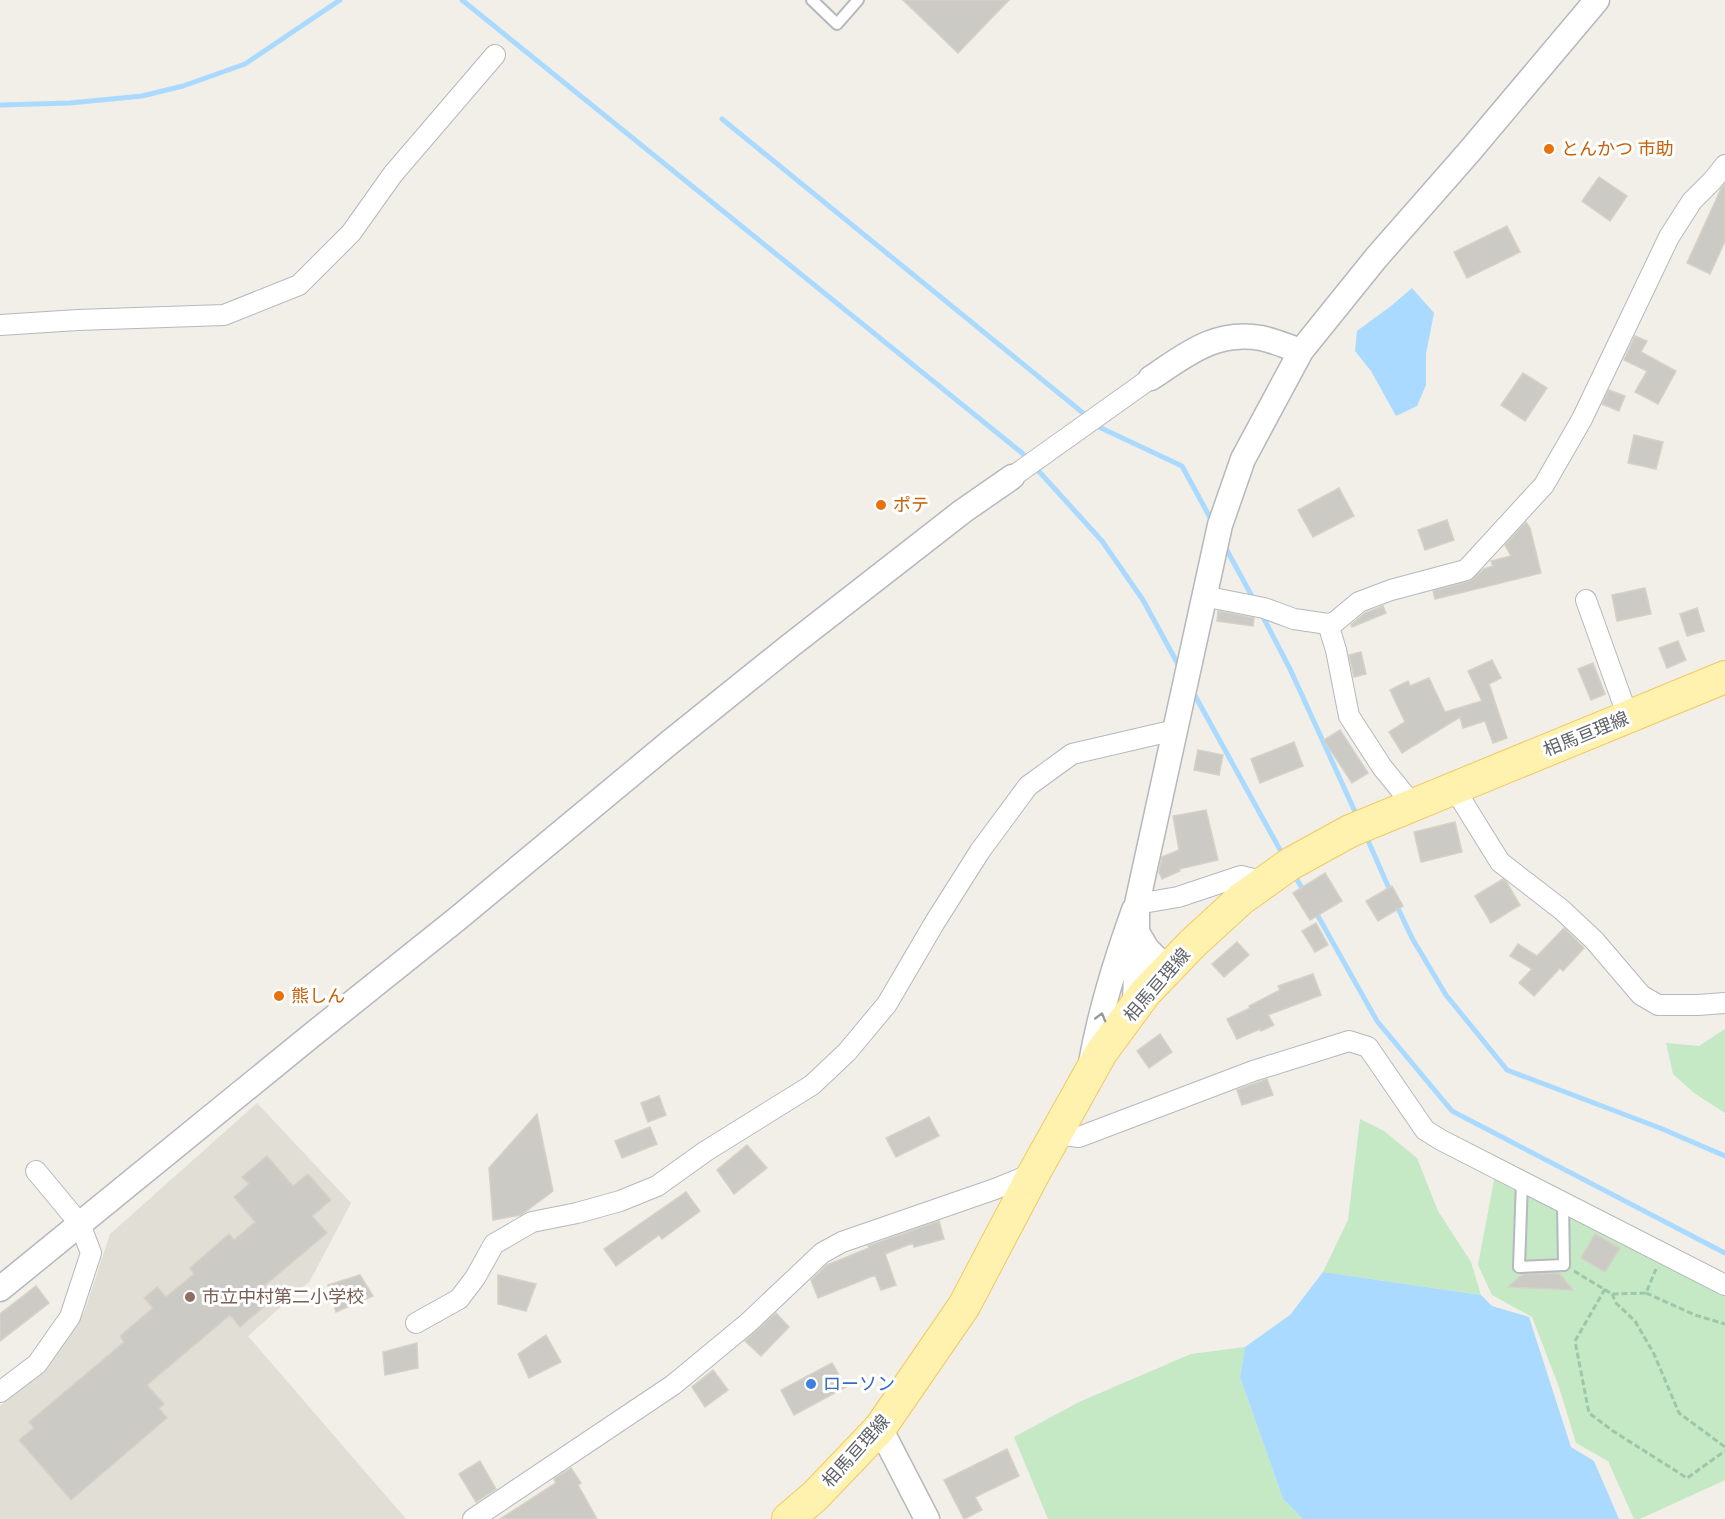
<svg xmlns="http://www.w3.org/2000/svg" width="1725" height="1519" viewBox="0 0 1725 1519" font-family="'Noto Sans','Noto Sans JP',sans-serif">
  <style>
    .education { fill: #e1ded6 }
    .green { fill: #c5e8c5 }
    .water { fill: #aadaff }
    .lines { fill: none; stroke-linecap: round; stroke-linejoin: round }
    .stream { stroke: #aadaff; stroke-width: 5 }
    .building { fill: #cccac5; stroke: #d6d1c6; stroke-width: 1.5 }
    .service-casing { stroke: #b5b8bc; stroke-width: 14 }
    .minor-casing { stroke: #b5b8bc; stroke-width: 22 }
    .tertiary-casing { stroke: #b5b8bc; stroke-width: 27 }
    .primary-casing { stroke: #f2c960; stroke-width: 34 }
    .path { stroke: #9cc7a9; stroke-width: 3; stroke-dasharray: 6 3; stroke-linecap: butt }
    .service { stroke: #fff; stroke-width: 10 }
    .minor { stroke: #fff; stroke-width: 20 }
    .tertiary { stroke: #fff; stroke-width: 24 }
    .primary { stroke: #fff2af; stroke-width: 32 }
    .oneway { stroke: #979a9d }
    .food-dot { fill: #e8710a; stroke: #fff; stroke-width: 2 }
    .education-dot { fill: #8d6e63; stroke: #fff; stroke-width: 2 }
    .shop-dot { fill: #3f7fe0; stroke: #fff; stroke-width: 2 }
    .labels { text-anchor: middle; stroke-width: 6; stroke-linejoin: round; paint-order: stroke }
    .food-label { font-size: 18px; fill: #c56008; stroke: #fff; text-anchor: start }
    .street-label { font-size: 18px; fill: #5f6368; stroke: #fff }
    .education-label { font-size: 18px; fill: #785e54; stroke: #fff; text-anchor: start }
    .shop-label { font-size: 18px; fill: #366cbe; stroke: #fff; text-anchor: start }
  </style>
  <rect width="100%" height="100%" fill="#f1efe8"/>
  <path class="education" d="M257 1103 351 1203 310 1281 248 1336 406 1519H0V1406L49 1364 84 1313 110 1234Z"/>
  <path class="green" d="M1725 1029V1113L1694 1093 1673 1074 1666 1043 1699 1046Z
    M1360 1119 1384 1131 1417 1158 1438 1211 1471 1262 1481 1295 1323 1272 1348 1220Z
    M1495 1175 1725 1294V1480L1640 1519H1634L1608 1461 1576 1443 1559 1387 1532 1317 1492 1295 1478 1265Z
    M1245 1347 1240 1377 1283 1499 1303 1519H1048L1014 1437 1079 1402 1191 1354Z"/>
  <path class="water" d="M1412 288 1434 313 1426 354V385L1417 406 1396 416 1371 371 1355 351 1357 331 1391 306Z
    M1323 1272 1481 1295 1492 1306 1529 1317 1571 1447 1594 1461 1619 1519H1303L1283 1499 1240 1377 1245 1347 1290 1315Z"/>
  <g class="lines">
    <path class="stream" d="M462 0 1022 453 1029 460
      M0 105 70 103 142 96 183 86 245 64 340 0
      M722 119 1088 417
      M1095 423 1101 428 1182 466 1213 523
      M1035 467 1102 541 1143 600 1180 668
      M1224 545 1254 600
      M1261 613 1290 669 1357 816
      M1193 692 1284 857
      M1366 836 1391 893
      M1293 873 1305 893
      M1396 904 1412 938 1446 995 1507 1070 1660 1128 1725 1156
      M1314 909 1377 1021 1452 1111 1725 1253"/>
  </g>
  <path class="building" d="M903 0H1009L958 53Z
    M1599 177 1627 196 1610 221 1582 201Z
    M1725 184V241L1710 274 1687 263 1721 189Z
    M1507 226 1520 252 1467 278 1454 252Z
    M1635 336 1647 341 1641 352 1676 371 1658 404 1635 392 1647 371 1624 360Z
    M1523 373 1547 388 1525 421 1501 405Z
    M1609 390 1625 396 1619 411 1602 404Z
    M1634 435 1663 442 1656 469 1628 463Z
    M1339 488 1354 516 1313 537 1298 510Z
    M1447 520 1454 540 1425 550 1418 530Z
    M1526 522 1530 528 1541 573 1435 599 1433 591 1470 581 1484 569 1493 566 1491 561 1511 556 1505 545Z
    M1645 588 1651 614 1617 621 1612 595Z
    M1383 606 1386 613 1352 627 1351 625 1365 613Z
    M1697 608 1704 631 1687 636 1680 614Z
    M1218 611 1254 618 1253 626 1217 621Z
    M1678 641 1686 660 1667 668 1659 648Z
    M1361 652 1366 674 1354 677 1349 655Z
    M1492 660 1501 678 1489 684 1507 738 1493 743 1485 721 1463 728 1460 717 1402 753 1389 732 1405 722 1390 690 1408 681 1410 686 1429 678 1445 712 1482 701 1468 671Z
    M1593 663 1605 694 1591 700 1578 669Z
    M1340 730 1368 773 1352 783 1324 740Z
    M1294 742 1303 766 1260 783 1251 759Z
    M1198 750 1223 755 1219 775 1194 770Z
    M1206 810 1218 860 1179 869 1180 871 1162 879 1159 872 1162 857 1179 850 1173 816Z
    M1455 822 1462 852 1421 862 1414 832Z
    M1325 873 1342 901 1310 920 1293 893Z
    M1503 879 1507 883 1520 905 1491 923 1475 896Z
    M1392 886 1403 906 1378 921 1366 901Z
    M1316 923 1328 945 1315 952 1302 931Z
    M1564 928 1584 948 1563 971 1560 968 1534 996 1519 983 1532 969 1510 956 1518 944 1537 956Z
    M1237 942 1249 955 1224 977 1212 964Z
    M1313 974 1321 995 1268 1015 1274 1025 1261 1031 1260 1029 1237 1039 1227 1019 1250 1008 1249 1006 1280 990 1278 986Z
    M1160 1034 1172 1052 1149 1068 1137 1051Z
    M1267 1079 1273 1095 1242 1105 1237 1090Z
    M659 1096 666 1115 648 1122 641 1103Z
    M537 1114 553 1191 521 1215 493 1220 489 1168Z
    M929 1117 939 1136 896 1157 886 1138Z
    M650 1127 657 1144 622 1158 615 1141Z
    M747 1145 767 1168 734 1194 717 1170Z
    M267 1156 293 1186 308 1174 331 1200 312 1216 327 1233 264 1286 274 1298 240 1327 230 1315 147 1385 164 1404 159 1408 167 1418 71 1500 19 1440 34 1428 29 1422 124 1342 120 1336 153 1308 144 1298 157 1287 166 1297 194 1274 190 1268 229 1234 234 1240 255 1222 234 1197 249 1184 242 1177Z
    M686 1192 700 1211 662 1239 659 1235 616 1266 604 1249Z
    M939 1221 944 1239 914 1247 913 1243 885 1254 896 1285 881 1290 875 1275 818 1298 811 1280 827 1265 869 1248 868 1246Z
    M1595 1234 1620 1248 1605 1272 1581 1258Z
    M1559 1273 1573 1290 1508 1287 1523 1274Z
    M360 1275 373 1296 336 1312 328 1285Z
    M498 1275 536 1284 526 1311 498 1304Z
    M36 1286 49 1303 0 1341V1314Z
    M776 1313 789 1327 761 1356 745 1341Z
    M546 1335 561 1362 529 1378 518 1354Z
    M417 1343 418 1368 385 1375 383 1352Z
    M832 1363 846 1387 794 1415 781 1390Z
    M713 1370 728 1390 705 1407 692 1387Z
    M1007 1449 1019 1476 975 1497 982 1510 964 1519 944 1480Z
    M480 1461 496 1489 476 1502 459 1474Z
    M571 1468 581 1483 578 1485 597 1519H500L556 1483 554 1479Z"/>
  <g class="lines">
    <g class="service-casing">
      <path id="service" d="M812 0 837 24 858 0
        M1522 1181 1519 1267 1564 1265 1563 1203"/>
    </g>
    <g class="minor-casing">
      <path id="minor" d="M0 325 78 320 224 315 299 285 351 233 393 174 495 55
        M1012 477 1151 378
        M1203 596 1264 608 1294 619 1328 624 1335 622 1359 602 1391 590 1466 570 1544 485 1582 419 1669 237 1692 201 1713 180 1725 165
        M1586 600 1628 717
        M1328 624 1336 650 1349 716 1382 767 1413 805
        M1454 788 1500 862 1562 910 1594 940 1641 995 1658 1005H1698L1725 1003
        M1137 904 1178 897 1241 876 1265 882
        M1056 1134 1079 1137 1253 1071 1349 1041 1368 1047 1425 1130 1441 1140 1725 1285
        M416 1323 459 1299 475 1278 494 1244 532 1222 577 1213 620 1201 657 1186 706 1151 812 1085 847 1052 887 1004 935 922 980 851 1028 786 1072 754 1175 730
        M0 1392 37 1364 70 1317 91 1253 80 1224 36 1171
        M473 1519 673 1385 748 1323 822 1253 842 1242 995 1189 1034 1173"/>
    </g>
    <g class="tertiary-casing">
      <path id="tertiary" d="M1151 378C1187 354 1216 330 1261 338 1275 341 1288 347 1301 351L1376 258 1469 152 1597 0
        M1173 964 1158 960 1147 949 1137 932V904L1220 525 1243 459 1301 351
        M1135 1007 1137 932
        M1091 1063C1100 1011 1116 960 1134 910
        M0 1289 312 1035 457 919 669 743 791 645 963 511 1012 477
        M880 1428 927 1519"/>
    </g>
    <g class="primary-casing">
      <path id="primary" d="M788 1519 815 1496 880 1428 964 1306 1034 1173 1101 1053 1145 993 1193 943 1241 899 1290 864 1350 831 1725 677"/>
    </g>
    <path class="path" d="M1574 1271 1612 1294 1646 1293 1656 1269
      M1605 1289 1575 1341 1589 1413 1613 1431 1687 1478 1725 1451
      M1646 1293 1695 1315 1725 1324
      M1612 1294 1616 1303 1635 1321 1654 1354 1679 1413 1725 1447"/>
    <use href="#service" class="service"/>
    <use href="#minor" class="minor"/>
    <use href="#tertiary" class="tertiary"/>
    <use href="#primary" class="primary"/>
  </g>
  <defs><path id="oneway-chevron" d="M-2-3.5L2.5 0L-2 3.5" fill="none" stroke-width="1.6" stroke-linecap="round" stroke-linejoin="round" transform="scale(1.5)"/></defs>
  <use class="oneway" href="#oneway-chevron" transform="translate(1101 1017) rotate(-74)"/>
  <g class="food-dot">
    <circle cx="1549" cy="149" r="6"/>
    <circle cx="881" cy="505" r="6"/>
    <circle cx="279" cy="996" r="6"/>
  </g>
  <circle class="education-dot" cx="190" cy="1297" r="6"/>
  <circle class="shop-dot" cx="811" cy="1384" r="6"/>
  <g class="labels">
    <g class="food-label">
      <text x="1561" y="155">とんかつ 市助</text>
      <text x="893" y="511">ポテ</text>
      <text x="291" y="1002">熊しん</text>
    </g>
    <g class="street-label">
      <text transform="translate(1586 734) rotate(-22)" y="6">相馬亘理線</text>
      <text transform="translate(1157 985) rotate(-49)" y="6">相馬亘理線</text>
      <text transform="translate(856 1451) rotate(-48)" y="6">相馬亘理線</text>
    </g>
    <g class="education-label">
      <text x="202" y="1303">市立中村第二小学校</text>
    </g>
    <g class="shop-label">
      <text x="823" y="1390">ローソン</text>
    </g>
  </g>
</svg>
